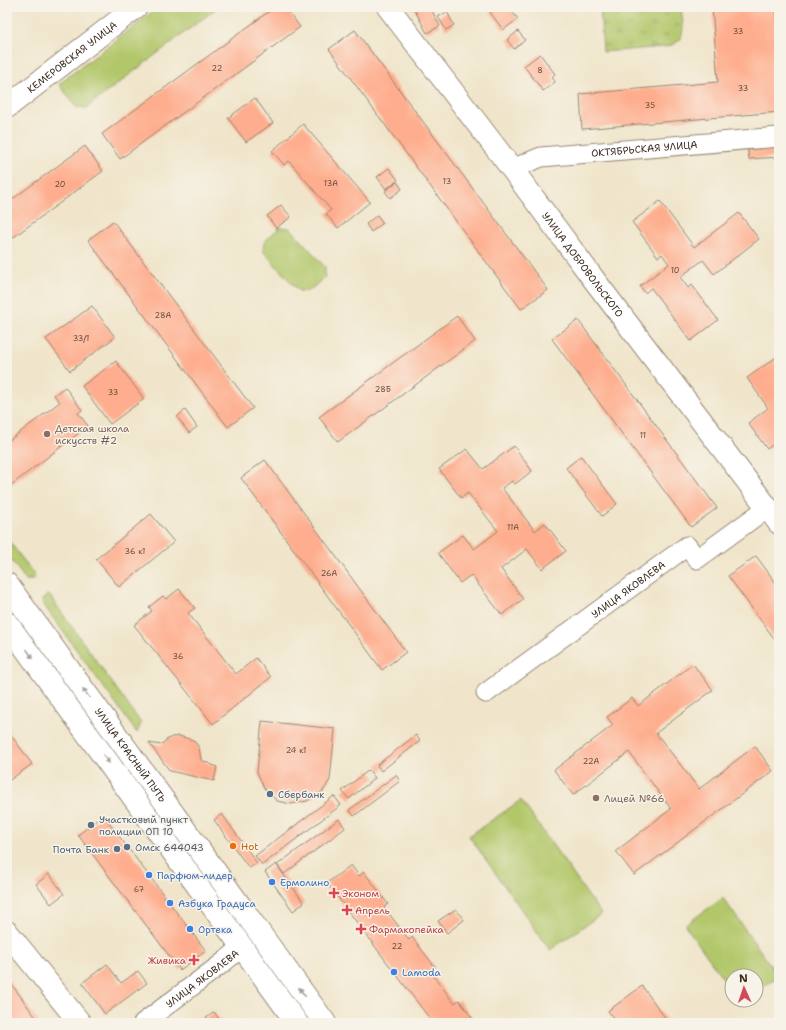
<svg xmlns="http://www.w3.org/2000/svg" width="786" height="1030" viewBox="0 0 786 1030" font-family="'Shantell Sans',sans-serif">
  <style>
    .grass { fill: #b2c76b; stroke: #767844 }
    .park { fill: url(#park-tufts); stroke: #767844 }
    .building { fill: #feae8e }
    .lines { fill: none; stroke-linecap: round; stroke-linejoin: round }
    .minor-casing { stroke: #968874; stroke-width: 21 }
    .tertiary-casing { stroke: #968874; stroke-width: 24 }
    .secondary-casing { stroke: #968874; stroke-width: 24 }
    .primary-casing { stroke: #968874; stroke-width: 24 }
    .minor { stroke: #fff; stroke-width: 19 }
    .tertiary { stroke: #fff; stroke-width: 22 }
    .secondary { stroke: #fff; stroke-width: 22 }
    .primary { stroke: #fff; stroke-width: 22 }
    .oneway { fill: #a79f9a }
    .education-dot { fill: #8d6e63; stroke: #f7f3e8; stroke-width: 1.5 }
    .service-dot { fill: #5c6f8a; stroke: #f7f3e8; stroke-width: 1.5 }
    .food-dot { fill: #e8710a; stroke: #f7f3e8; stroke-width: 1.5 }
    .shop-dot { fill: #3f7fe0; stroke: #f7f3e8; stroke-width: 1.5 }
    .health-dot { fill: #e0444e; stroke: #f7f3e8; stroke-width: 1.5 }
    .labels { text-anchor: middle; stroke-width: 3; stroke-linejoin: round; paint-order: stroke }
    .number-label { font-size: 8px; fill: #6c4b3a }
    .street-label { font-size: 10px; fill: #3b2a1e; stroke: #f7f3e8 }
    .education-label { font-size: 10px; fill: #785e54; stroke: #f7f3e8; text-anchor: start }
    .service-label { font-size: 10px; fill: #4e5e75; stroke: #f7f3e8; text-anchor: start }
    .food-label { font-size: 10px; fill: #c56008; stroke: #f7f3e8; text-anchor: start }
    .shop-label { font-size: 10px; fill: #366cbe; stroke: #f7f3e8; text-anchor: start }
    .health-label { font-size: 10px; fill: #be3a42; stroke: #f7f3e8; text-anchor: start }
  </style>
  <defs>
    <pattern id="park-tufts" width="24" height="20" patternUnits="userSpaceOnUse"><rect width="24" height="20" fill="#b2c76b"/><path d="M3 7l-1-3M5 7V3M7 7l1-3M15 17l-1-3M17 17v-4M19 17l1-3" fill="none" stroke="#92a257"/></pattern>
  </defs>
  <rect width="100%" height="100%" fill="#f7f3e8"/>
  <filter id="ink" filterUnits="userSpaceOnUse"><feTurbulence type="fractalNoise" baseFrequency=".025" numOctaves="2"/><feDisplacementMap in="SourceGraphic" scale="8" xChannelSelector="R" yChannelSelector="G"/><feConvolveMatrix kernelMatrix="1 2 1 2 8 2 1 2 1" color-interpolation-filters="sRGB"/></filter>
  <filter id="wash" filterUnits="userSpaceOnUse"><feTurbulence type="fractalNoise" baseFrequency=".012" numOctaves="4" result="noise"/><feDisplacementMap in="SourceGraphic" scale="16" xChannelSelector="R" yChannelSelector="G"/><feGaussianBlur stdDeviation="0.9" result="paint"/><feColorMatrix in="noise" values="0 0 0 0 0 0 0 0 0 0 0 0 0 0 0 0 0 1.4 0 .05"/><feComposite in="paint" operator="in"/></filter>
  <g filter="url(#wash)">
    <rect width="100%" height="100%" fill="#f0e5ca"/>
    <path class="grass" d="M159 7H218L86 108 76 107 59 84Z
      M280 227 289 228 293 231 325 267V277L309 291H299L296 288 263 251 264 242Z
      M7 538 35 576 33 580H26L7 555Z
      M47 595H49L141 723 137 733 43 604 42 600Z
      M521 800 601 914 550 950 469 836Z
      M723 898 778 976 756 992V976H732V991L685 925Z"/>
    <path class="park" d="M600 7H681C683 26 688 42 665 47L603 52Z"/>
    <g id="blocks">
      <path class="building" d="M275 7H285L300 27 120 159 102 134Z
        M413 7H430L440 26 427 33Z
        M497 7H508L518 19 503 30 490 12Z
        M712 7H776L779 48V112L582 129 580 94 718 82Z
        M447 12 454 25 446 30 438 17Z
        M355 30 548 290 521 309 329 49Z
        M518 31 525 40 514 49 507 40Z
        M540 54 555 74 552 77 555 82 543 91 524 66Z
        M255 98 273 123 246 142 228 118Z
        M303 124 370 202 338 228 326 214 331 210 289 161 284 165 272 151Z
        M779 141V157L749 159 747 144Z
        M85 146 103 171 7 242V203Z
        M389 168 398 180 386 189 377 177Z
        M397 182 402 189 390 198 385 191Z
        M660 201 694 247 739 213 759 239 714 274 703 260 680 277 688 288 692 285 718 320 691 341 651 288 645 293 640 286 669 264 662 254 658 257 632 222Z
        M281 205 291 217 276 228 267 216Z
        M377 215 383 223 371 232 366 224Z
        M113 221 253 408 228 427 88 240Z
        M92 306 115 337 70 371 46 339Z
        M457 316 475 341 338 442 319 417Z
        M578 320 717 508 691 527 552 339Z
        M775 358 779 363V440L767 449 748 423 768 408 747 378Z
        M116 361 144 399 110 424 82 386Z
        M65 387 82 410 78 413 88 426 10 486 7 482V442L60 402 54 395Z
        M185 410 197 427 189 433 177 417Z
        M514 446 532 471 515 484 512 481 502 488 535 531 545 523 566 551 542 569 527 549 501 569 523 599 502 615 471 575 460 583 438 553 463 535 474 549 498 531 468 493 461 498 439 469 467 449 483 469Z
        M581 456 617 504 602 516 566 468Z
        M265 460 406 652 382 670 241 478Z
        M151 514 174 542 119 587 96 559Z
        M756 556 779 587V645L728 576Z
        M179 589 195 608 188 613 236 674 256 658 271 677 213 724 134 625 152 611 149 607 163 596 166 599Z
        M693 664 713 690 656 733 699 789 755 746 773 771 634 875 616 851 671 809 629 752 573 795 554 770 613 725 607 717 619 708 632 698 638 706Z
        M262 721 335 729 330 780 323 791 307 801 291 804 277 801 264 788 257 772Z
        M11 735 32 764 7 782V738Z
        M416 735 420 741 381 771 377 765Z
        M179 736 193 740 199 747 201 760 217 767 214 781 170 771 149 743 161 745 166 740 172 737Z
        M369 770 375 778 349 799 342 791Z
        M396 775 400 781 354 816 349 810Z
        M334 796 341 805 262 865 255 856Z
        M222 814 257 863 249 868 214 820Z
        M103 815 206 951 180 970 78 835Z
        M339 819 345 828 284 874 277 865Z
        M276 864 304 903 293 911 265 872Z
        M351 865 359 876 364 872 388 904 384 907 409 940 412 937 435 967 430 971 454 1003 459 1000 476 1023H433L327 883Z
        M49 874 64 894 51 904 36 884Z
        M456 909 464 920 447 933 438 921Z
        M107 964 121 983 138 971 147 983 105 1014 82 983Z
        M7 978 40 1023H7Z
        M642 986 669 1023H617L608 1011Z
        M214 1012 222 1023H199L209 1016Z"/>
    </g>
  </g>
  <g filter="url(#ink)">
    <use href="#blocks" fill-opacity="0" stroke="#968874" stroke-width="1"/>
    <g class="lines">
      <g class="minor-casing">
        <g id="minor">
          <path id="s1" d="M512 169 541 157 779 137"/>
          <path id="s2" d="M486 693 687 546 697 559 767 508"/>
          <path id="s3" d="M143 1023 224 962 242 947"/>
        </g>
      </g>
      <g class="tertiary-casing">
        <g id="tertiary">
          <path id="s4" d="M388 7 512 169 595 281 779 523"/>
          <path d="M7 932 80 1023"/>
        </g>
      </g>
      <g class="secondary-casing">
        <g id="secondary">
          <path id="s5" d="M7 107 136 7"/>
        </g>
      </g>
      <g class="primary-casing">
        <g id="primary">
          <path id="s6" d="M7 584 325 1023"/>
          <path d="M7 623 297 1023"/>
        </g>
      </g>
      <use href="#minor" class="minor"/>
      <use href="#tertiary" class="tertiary"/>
      <use href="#secondary" class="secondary"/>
      <use href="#primary" class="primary"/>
    </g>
    <defs><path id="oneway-solid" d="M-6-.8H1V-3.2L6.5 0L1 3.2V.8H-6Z"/></defs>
    <g class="oneway">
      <use href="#oneway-solid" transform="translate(30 654) rotate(54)"/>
      <use href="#oneway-solid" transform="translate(86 693) rotate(-126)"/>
      <use href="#oneway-solid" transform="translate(106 759) rotate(54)"/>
      <use href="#oneway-solid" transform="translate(302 992) rotate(-126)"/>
    </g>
  </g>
  <g class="education-dot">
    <circle cx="47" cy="434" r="4"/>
    <circle cx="596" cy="798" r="4"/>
  </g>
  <g class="service-dot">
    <circle cx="270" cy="794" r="4"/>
    <circle cx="91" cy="825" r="4"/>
    <circle cx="127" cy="847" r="4"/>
    <circle cx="117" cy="849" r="4"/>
  </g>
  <circle class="food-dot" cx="233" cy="846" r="4"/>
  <g class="shop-dot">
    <circle cx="149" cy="875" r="4"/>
    <circle cx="272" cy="882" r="4"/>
    <circle cx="170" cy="903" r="4"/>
    <circle cx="190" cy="929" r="4"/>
    <circle cx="394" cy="972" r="4"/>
  </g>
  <g class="health-dot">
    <path d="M332 887h4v4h4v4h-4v4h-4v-4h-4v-4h4z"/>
    <path d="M345 904h4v4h4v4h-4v4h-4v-4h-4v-4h4z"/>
    <path d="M359 923h4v4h4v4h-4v4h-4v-4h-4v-4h4z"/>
    <path d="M192 954h4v4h4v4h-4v4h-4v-4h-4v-4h4z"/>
  </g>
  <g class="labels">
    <g class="number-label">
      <text x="738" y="34">33</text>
      <text x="217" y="71">22</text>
      <text x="540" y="73">8</text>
      <text x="743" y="91">33</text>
      <text x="650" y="108">35</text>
      <text x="447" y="184">13</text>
      <text x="331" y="186">13А</text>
      <text x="60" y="187">20</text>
      <text x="675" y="273">10</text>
      <text x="163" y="318">28А</text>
      <text x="81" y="341">33/1</text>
      <text x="383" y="392">28Б</text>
      <text x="113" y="395">33</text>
      <text x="643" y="438">11</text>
      <text x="513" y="530">11А</text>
      <text x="135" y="554">36 к1</text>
      <text x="329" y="576">26А</text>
      <text x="178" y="659">36</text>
      <text x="296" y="753">24 к1</text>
      <text x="591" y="764">22А</text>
      <text x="139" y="892">67</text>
      <text x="397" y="949">22</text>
    </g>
    <g class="street-label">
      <text dy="4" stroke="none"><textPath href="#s5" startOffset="82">КЕМЕРОВСКАЯ УЛИЦА</textPath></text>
      <text dy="4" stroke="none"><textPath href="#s1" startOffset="135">ОКТЯБРЬСКАЯ УЛИЦА</textPath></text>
      <text dy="4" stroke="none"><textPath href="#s4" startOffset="323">УЛИЦА ДОБРОВОЛЬСКОГО</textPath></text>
      <text dy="4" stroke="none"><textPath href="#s2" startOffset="176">УЛИЦА ЯКОВЛЕВА</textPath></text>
      <text dy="4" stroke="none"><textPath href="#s6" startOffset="211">УЛИЦА КРАСНЫЙ ПУТЬ</textPath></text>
      <text dy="4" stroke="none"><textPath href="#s3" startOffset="74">УЛИЦА ЯКОВЛЕВА</textPath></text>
    </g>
    <g class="education-label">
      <text x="55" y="432">Детская школа<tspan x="55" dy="12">искусств #2</tspan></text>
      <text x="604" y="802">Лицей №66</text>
    </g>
    <g class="service-label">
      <text x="278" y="798">Сбербанк</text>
      <text x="99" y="823">Участковый пункт<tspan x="99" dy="12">полиции ОП 10</tspan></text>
      <text x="135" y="851">Омск 644043</text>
      <text x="109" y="853" text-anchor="end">Почта Банк</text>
    </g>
    <g class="food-label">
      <text x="241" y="850">Hot</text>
    </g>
    <g class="shop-label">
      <text x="157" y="879">Парфюм-лидер</text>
      <text x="280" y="886">Ермолино</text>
      <text x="178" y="907">Азбука Градуса</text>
      <text x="198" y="933">Ортека</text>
      <text x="402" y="976">Lamoda</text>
    </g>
    <g class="health-label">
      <text x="342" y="897">Эконом</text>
      <text x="355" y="914">Апрель</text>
      <text x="369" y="933">Фармакопейка</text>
      <text x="186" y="964" text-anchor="end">Живика</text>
    </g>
  </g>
  <rect width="786" height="1030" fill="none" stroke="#f7f3e8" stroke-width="24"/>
  <g transform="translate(744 988) rotate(357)"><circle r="19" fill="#f7f3e8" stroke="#aca397"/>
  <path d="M0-3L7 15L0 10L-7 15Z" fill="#d1495b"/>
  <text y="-6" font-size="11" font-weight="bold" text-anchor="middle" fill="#3b2a1e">N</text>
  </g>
</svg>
